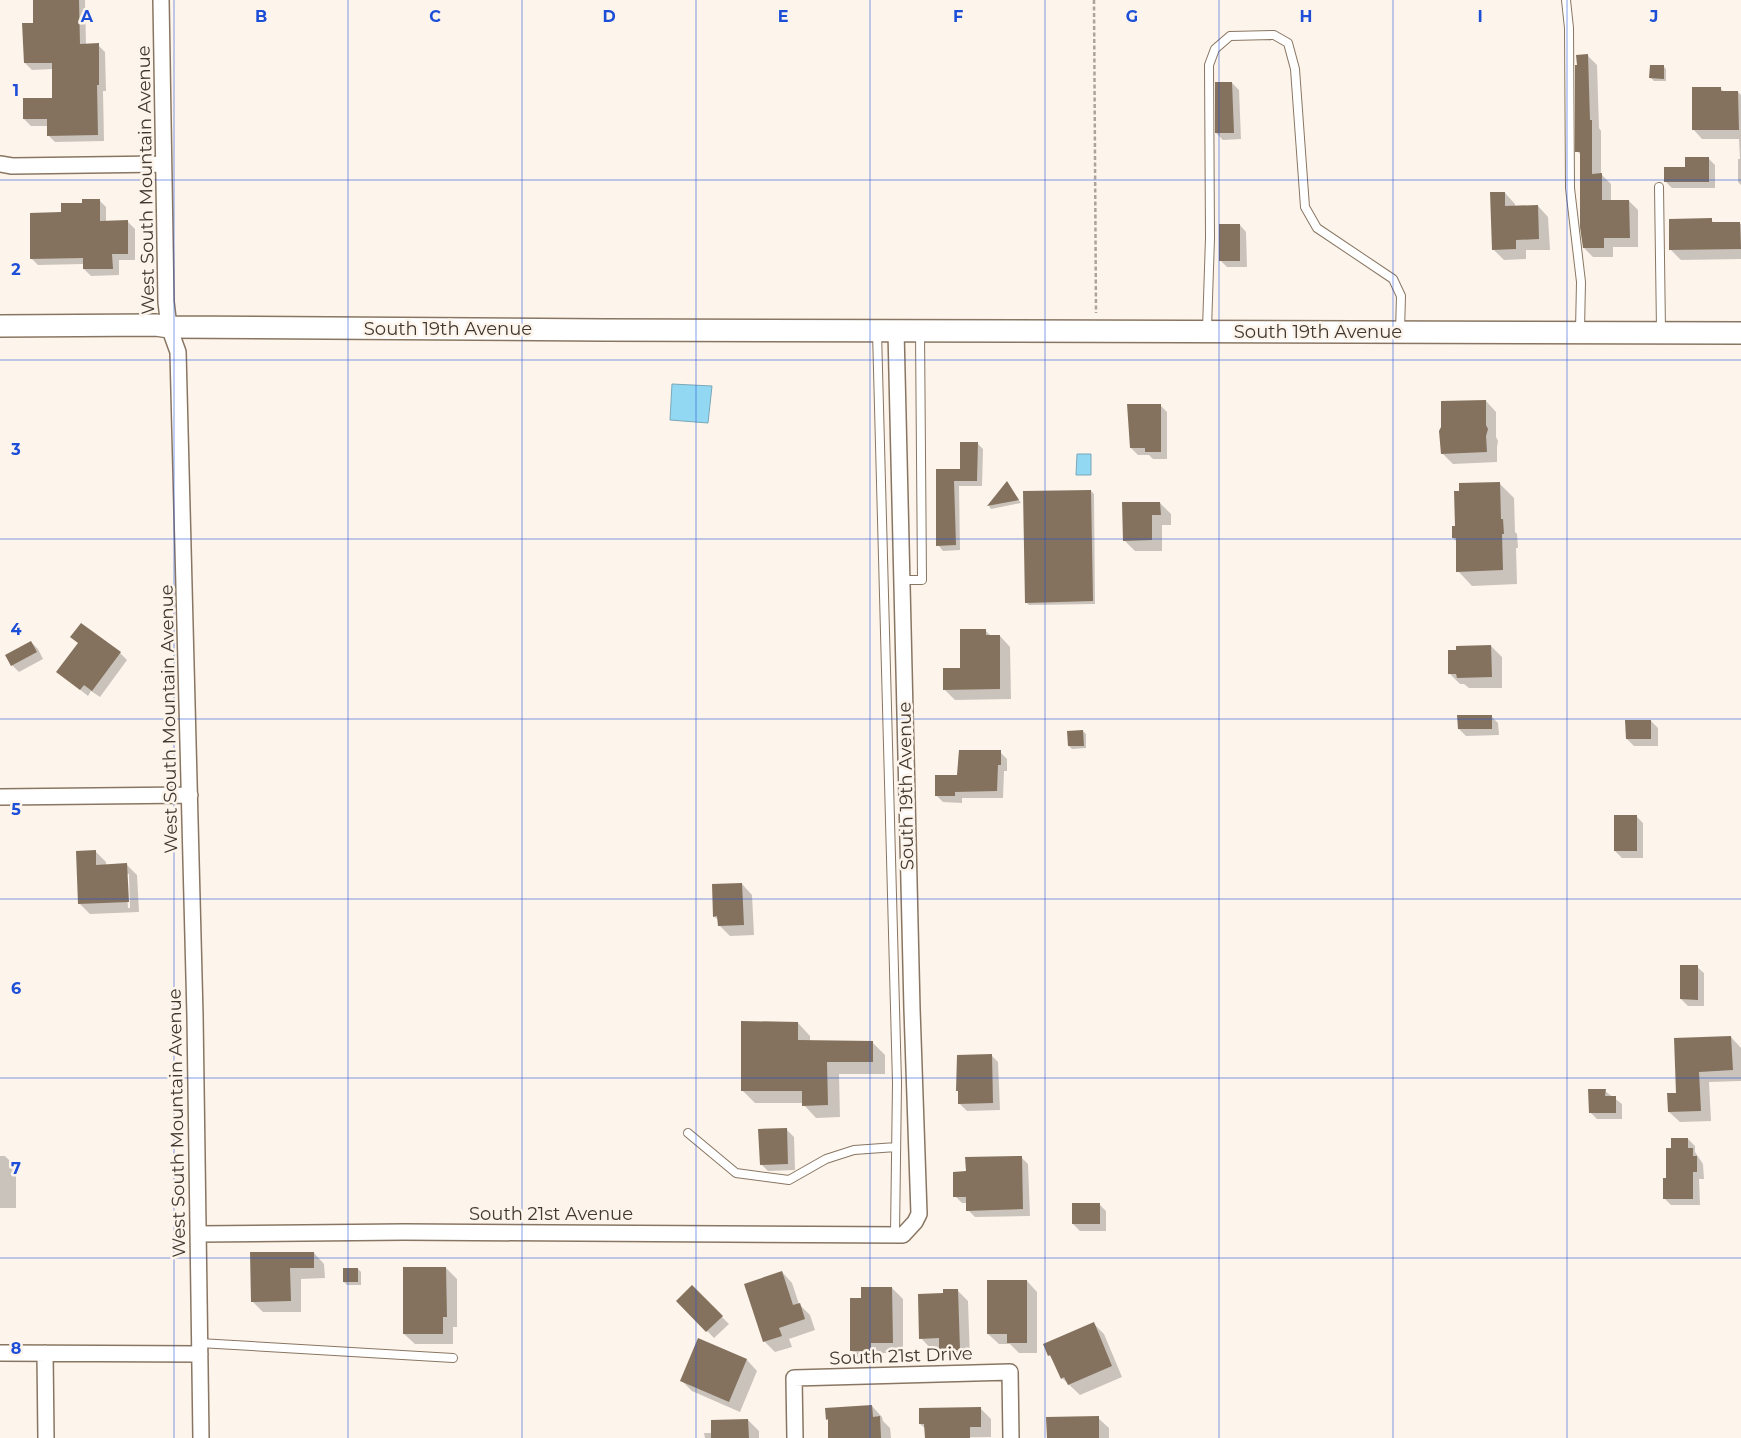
<svg xmlns="http://www.w3.org/2000/svg" width="1741" height="1438" viewBox="0 0 1741 1438" font-family="Montserrat,sans-serif">
  <style>
    .water { fill: #93d8f3; stroke: #7aa8b8 }
    .shadow { fill: #0003; fill-rule: evenodd }
    .building { fill: #84725e }
    .lines { fill: none; stroke-linecap: round; stroke-linejoin: round }
    .lane-casing { stroke: #897662; stroke-width: 10 }
    .street-casing { stroke: #897662; stroke-width: 18 }
    .secondary-casing { stroke: #897662; stroke-width: 24 }
    .path { stroke: #aca49b; stroke-width: 2.5; stroke-dasharray: 4 2.5; stroke-linecap: butt }
    .lane { stroke: #fff; stroke-width: 8 }
    .street { stroke: #fff; stroke-width: 15 }
    .secondary { stroke: #fff; stroke-width: 21 }
    .grid { fill: none; stroke: #1d4ed8; stroke-width: 1; stroke-opacity: 0.55 }
    .labels { text-anchor: middle; stroke-width: 5; stroke-linejoin: round; paint-order: stroke }
    .street-label { font-size: 18px; fill: #413930; stroke: #fdf4eb }
    .grid-label { font-size: 16px; text-anchor: middle; font-weight: bold; fill: #1d4ed8; stroke: #fdf4eb; stroke-width: 5; stroke-linejoin: round; paint-order: stroke }
  </style>
  <rect width="100%" height="100%" fill="#fdf4eb"/>
  <path class="water" d="M672 384 712 386 708 423 670 420Z
    M1077 454H1091V475H1076Z"/>
  <path class="shadow" d="M34 0H85L86 45H98L105 52 106 91H103L104 141 55 142 48 135V126H31L24 119 53 99V69L32 70 25 63 34 24Z
    M1588 56 1597 65 1599 128 1601 131V174L1611 184V201H1629L1638 210V247H1613V257H1593L1584 248 1581 155 1577 151Z
    M1663 66 1666 69V81H1654L1651 78Z
    M1232 83 1239 90 1241 139 1223 140 1216 133Z
    M1720 88 1724 92H1738L1741 95V185L1738 182V159H1740L1739 139H1702L1693 129Z
    M1708 158 1715 165V188H1672L1665 181 1686 168Z
    M1505 193 1515 204V207L1538 206 1548 217 1550 250H1526V259L1504 260 1493 249Z
    M99 200 106 207V222H128L135 229V260H119V275L91 276 84 269V264L38 265 31 258 62 214 83 204Z
    M1711 220 1715 224H1741V259L1681 260 1671 250Z
    M1240 225 1246 232 1247 267H1227L1220 260Z
    M1486 401 1496 412V437L1498 441 1497 447V462L1453 464 1442 453Z
    M1160 405 1167 412V459H1153L1149 455H1138L1131 448Z
    M977 443 983 449 982 486H959L960 550 943 551 938 545 937 470H961Z
    M1007 483 1021 503 991 509 989 506Z
    M1500 484 1514 498 1515 532 1517 534 1518 548H1516L1517 584 1472 586 1458 571 1457 542 1453 538 1456 527Z
    M1091 491 1094 494 1095 604 1029 605 1026 602Z
    M1160 503 1171 514V525H1162V551H1135L1124 540Z
    M985 630 991 636H1000L1010 647 1011 699 955 700 944 689 962 669Z
    M31 642 38 649 43 659 19 672 12 665 7 655Z
    M1491 646 1502 657V688H1469L1464 684H1460L1449 673Z
    M120 653 127 660 100 697 91 691 88 696 58 672Z
    M1491 716 1498 723 1499 735 1466 736 1459 729Z
    M1651 721 1658 728V746H1634L1627 739Z
    M1083 731 1086 734V748L1072 749 1069 746Z
    M1000 752 1007 759V771H1004L1003 798H962V803L943 802 936 795 958 777Z
    M1636 816 1643 823V858H1622L1615 851Z
    M95 851 106 862V865H127L137 875 139 912 90 914 79 903ZM126 874H129L130 908H128Z
    M742 884 752 895 754 935 730 936 719 925V921L714 916Z
    M1697 967 1704 973V1006H1688L1681 999Z
    M798 1023 810 1036V1041L872 1042 885 1055V1074H839L840 1117 816 1118 804 1105 803 1103H755L742 1090Z
    M1731 1037 1741 1048V1081L1709 1082 1711 1121 1680 1122 1669 1112 1677 1094Z
    M991 1055 998 1062 1000 1110 967 1111 960 1104Z
    M1605 1091 1622 1104V1119H1597L1590 1112Z
    M787 1130 794 1137 795 1170 768 1171 761 1164Z
    M1688 1139 1695 1146V1152L1703 1164 1704 1179H1699L1700 1205H1671L1664 1198 1672 1149Z
    M0 1156H5L16 1167V1208H0Z
    M1021 1157 1028 1164 1030 1216 975 1217 968 1210V1203H962L955 1196 967 1173Z
    M1099 1204 1106 1211V1231H1080L1073 1224Z
    M251 1253H314L324 1264 325 1278 301 1279V1312H263L252 1301Z
    M446 1268 457 1279V1327H453V1344H415L404 1334Z
    M358 1269 361 1272V1285H347L344 1282Z
    M782 1272 792 1283 799 1304 810 1315 815 1330 789 1339 792 1347 775 1352 764 1341Z
    M1027 1281 1037 1292V1353H1019L1010 1344H999L988 1334Z
    M692 1287 729 1324 714 1338 678 1301Z
    M892 1288 903 1299V1353H881V1361H862L852 1351 863 1300Z
    M957 1290 968 1301 970 1360H951L940 1348 931 1349 921 1338 944 1294Z
    M1093 1323 1104 1334 1122 1377 1080 1395 1062 1378 1054 1360 1049 1355Z
    M699 1340 747 1360 757 1371 740 1412 692 1391 682 1381Z
    M872 1406 882 1417 883 1421 890 1428 891 1438H830L829 1421 827 1419Z
    M980 1408 991 1419V1437L926 1438V1429L920 1424Z
    M1098 1418 1109 1428V1438H1048Z
    M748 1420 759 1431V1438H705L704 1433H712Z"/>
  <path class="building" d="M33 0H79L80 44 99 43V85H97L98 135 47 136V119H23V98H52V63H24L22 23H33Z
    M1588 54 1590 120H1592V174L1602 173V200H1629L1630 238H1604V248H1583L1580 227V152H1575V65H1577L1576 55Z
    M1650 65H1664V79L1649 78Z
    M1215 82H1232L1234 133H1215Z
    M1692 87H1721V91H1738L1739 130H1692Z
    M1685 157H1709V182H1664V167H1685Z
    M1490 192H1505V206L1538 205 1539 239 1516 240V249L1492 250Z
    M82 199H100V221L128 220V254H112L113 269H83V258L30 259V213L61 212V203H82Z
    M1712 218V222H1740L1741 249 1669 250V219Z
    M1219 224H1240V261H1219Z
    M1486 400V425L1488 429 1486 436 1487 452 1441 454 1439 431 1441 427V401Z
    M1127 404H1161V452H1145V448H1130Z
    M960 442H978L977 481H954L956 545 936 546V469H960Z
    M1007 481 1019 500 987 506Z
    M1500 482 1501 519H1503L1504 534H1502L1503 570 1456 572V538H1452V526H1455L1454 491H1459V483Z
    M1091 490 1093 601 1025 603 1023 491Z
    M1122 502H1160L1161 515H1152V540L1123 541Z
    M81 623 121 652 92 691 84 685 80 690 56 672 78 643 70 637Z
    M960 629H986V635H1000V689L943 690V668H960Z
    M31 641 37 652 11 666 5 655Z
    M1491 645 1492 677 1457 678 1456 674H1448V650H1456V646Z
    M1457 715H1492V729H1458Z
    M1625 720H1651V739H1626Z
    M1083 730 1084 746H1068L1067 731Z
    M959 750H1001V765H998L997 791 955 792V796H935V775H957Z
    M1614 815H1637V851H1614Z
    M96 850V865L127 863 129 902 78 904 76 851Z
    M742 883 744 925 718 926 717 916 713 917 712 884Z
    M1680 965H1698V1000L1680 999Z
    M741 1021 798 1022V1040L873 1041V1062H827L828 1105 802 1106V1091H741Z
    M1731 1036 1733 1070 1699 1072 1701 1111 1668 1112 1667 1093H1676L1674 1038Z
    M992 1054 993 1103 958 1104V1091H956L957 1055Z
    M1588 1089H1606L1605 1096H1616V1113H1589Z
    M787 1128 788 1164 760 1165 758 1129Z
    M1671 1138H1688V1148H1693V1156H1697V1172H1693V1199H1663V1178H1666V1148H1671Z
    M1022 1156 1023 1209 966 1211V1197H953V1172L966 1171 965 1157Z
    M1072 1203H1100V1224H1072Z
    M250 1252H314V1268H290L291 1301 251 1302Z
    M403 1267H446L447 1317H443V1334H403Z
    M343 1268H358V1282H343Z
    M782 1271 793 1305 800 1303 805 1319 779 1328 782 1336 763 1342 744 1284Z
    M987 1280H1027V1343H1007V1334H987Z
    M692 1285 723 1316 706 1332 676 1301Z
    M861 1287H892L893 1343H871V1351H850V1298H861Z
    M943 1289H958L960 1350H939V1338L919 1339 918 1294 943 1293Z
    M1094 1322 1112 1366 1068 1385 1064 1377 1061 1379 1050 1355 1048 1356 1043 1344Z
    M698 1338 747 1359 729 1402 680 1381Z
    M872 1405 873 1417 880 1416 881 1438H828V1419L826 1420 825 1408Z
    M981 1407V1427H970V1438H925L924 1424H919V1408Z
    M1099 1416V1438H1047L1046 1417Z
    M748 1419 749 1438H711V1420Z"/>
  <g class="lines">
    <g class="lane-casing">
      <path id="lane" d="M1566 0 1569 28 1570 188 1581 282 1580 330
        M1659 187 1661 330
        M1207 329 1210 238 1209 65 1215 49 1230 36 1274 35 1288 43 1295 69 1305 207 1317 228 1393 279 1401 296 1400 331
        M877 332 897 1083 895 1234
        M901 580H922L920 332
        M688 1133 736 1173 789 1180 826 1159 854 1150 896 1147
        M199 1343 453 1358"/>
    </g>
    <g class="street-casing">
      <path id="street" d="M161 0 166 302 169 327 178 352 195 1016 201 1438
        M0 164 12 166 163 164
        M0 797 190 795
        M198 1234 404 1232 903 1235 915 1222 919 1214 912 1009 896 331
        M0 1353 200 1354
        M45 1353 46 1438
        M795 1438 794 1378 1010 1372 1011 1438"/>
    </g>
    <g class="secondary-casing">
      <path id="secondary" d="M0 326 156 325 169 327 603 330 1741 333"/>
    </g>
    <path class="path" d="M1094 0 1096 313"/>
    <use href="#lane" class="lane"/>
    <use href="#street" class="street"/>
    <use href="#secondary" class="secondary"/>
  </g>
  <path class="grid" d="M174 0V1438M348 0V1438M522 0V1438M696 0V1438M870 0V1438M1045 0V1438M1219 0V1438M1393 0V1438M1567 0V1438M0 180H1741M0 360H1741M0 539H1741M0 719H1741M0 899H1741M0 1078H1741M0 1258H1741"/>
  <g class="labels">
    <g class="street-label">
      <text transform="translate(146 180) rotate(-91)" y="6">West South Mountain Avenue</text>
      <text x="448" y="335">South 19th Avenue</text>
      <text x="1318" y="338">South 19th Avenue</text>
      <text transform="translate(169 719) rotate(-91)" y="6">West South Mountain Avenue</text>
      <text transform="translate(906 786) rotate(-91)" y="6">South 19th Avenue</text>
      <text transform="translate(177 1123) rotate(-91)" y="6">West South Mountain Avenue</text>
      <text x="551" y="1220">South 21st Avenue</text>
      <text transform="translate(901 1356) rotate(-2)" y="6">South 21st Drive</text>
    </g>
  </g>
  <g class="grid-label">
    <text x="87" y="22">A</text>
    <text x="261" y="22">B</text>
    <text x="435" y="22">C</text>
    <text x="609" y="22">D</text>
    <text x="783" y="22">E</text>
    <text x="958" y="22">F</text>
    <text x="1132" y="22">G</text>
    <text x="1306" y="22">H</text>
    <text x="1480" y="22">I</text>
    <text x="1654" y="22">J</text>
    <text x="16" y="96">1</text>
    <text x="16" y="275">2</text>
    <text x="16" y="455">3</text>
    <text x="16" y="635">4</text>
    <text x="16" y="815">5</text>
    <text x="16" y="994">6</text>
    <text x="16" y="1174">7</text>
    <text x="16" y="1354">8</text>
  </g>
</svg>
